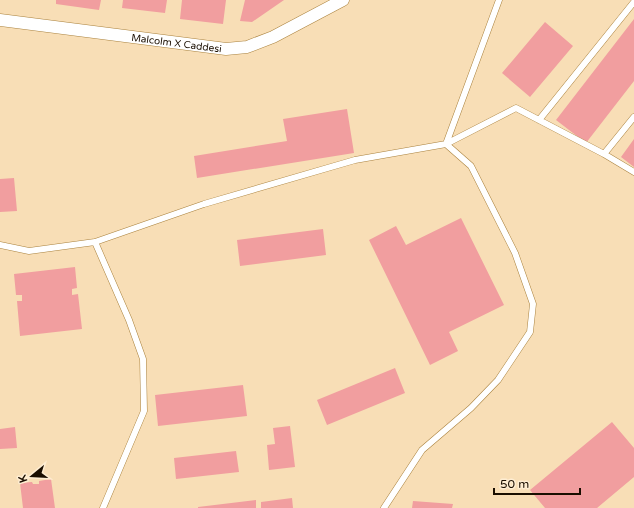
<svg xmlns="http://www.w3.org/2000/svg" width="634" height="508" viewBox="0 0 634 508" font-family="'Varela Round',sans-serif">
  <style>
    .building { fill: #f19e9f }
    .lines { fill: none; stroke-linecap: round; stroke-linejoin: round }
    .lane-casing { stroke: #aa823d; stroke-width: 7 }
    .street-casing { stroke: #aa823d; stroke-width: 13 }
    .lane { stroke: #fff; stroke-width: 6 }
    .street { stroke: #fff; stroke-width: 12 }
    .labels { text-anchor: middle; stroke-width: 3.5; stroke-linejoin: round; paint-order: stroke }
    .street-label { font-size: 10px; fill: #1a0e00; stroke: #feedd2 }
  </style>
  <rect width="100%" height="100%" fill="#f8deb6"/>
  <path class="building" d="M56 0H101L99 10 56 4Z
    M123 0H167L165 13 122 8Z
    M182 0H226L223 24 180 19Z
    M245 0H284L252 22 240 21Z
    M634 19V81L586 143 556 120Z
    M545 22 573 46 530 97 502 73Z
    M347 109 354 153 197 178 194 156 287 141 283 119Z
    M634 139V167L621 157Z
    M14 178 17 211 0 212V179Z
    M461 218 504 305 449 332 458 351 430 365 369 240 396 226 406 245Z
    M323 229 326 255 240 266 237 240Z
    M75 267 77 288 72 289V295L78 294 82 329 20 336 17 301H22V295H16L14 274Z
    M395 368 405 393 327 425 317 400Z
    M243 385 247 416 158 426 155 395Z
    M612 422 634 448V477L597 508H545L530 490Z
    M290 426 295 467 269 470 267 445 275 444 273 428Z
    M15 427 17 448 0 449V429Z
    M236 451 239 472 176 479 174 458Z
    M51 479 55 508H23L20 483 32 482 33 484H39V481Z
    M292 498 293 508H261V502Z
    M256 500V508H198V507Z
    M413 501 453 504 452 508H412Z"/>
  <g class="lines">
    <g class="lane-casing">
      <path id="lane" d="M539 120 634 2
        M604 154 634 117
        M95 242 129 320 143 359 144 411 103 508
        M0 245 29 251 95 242 204 204 355 160 446 144 516 108 604 154 634 172
        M384 508 422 450 471 408 498 380 530 332 533 304 515 253 471 166 446 144 499 0"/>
    </g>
    <g class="street-casing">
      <g id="street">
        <path id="s1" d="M0 20 226 49 247 47 273 37 343 0"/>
      </g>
    </g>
    <use href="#lane" class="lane"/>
    <use href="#street" class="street"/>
  </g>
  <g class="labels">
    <g class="street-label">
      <text dy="4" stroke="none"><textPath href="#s1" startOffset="178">Malcolm X Caddesi</textPath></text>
    </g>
  </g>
  <g transform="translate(32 476) rotate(252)" stroke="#feedd2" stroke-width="3" paint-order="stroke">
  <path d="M0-3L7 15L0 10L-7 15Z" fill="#1a0e00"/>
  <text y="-6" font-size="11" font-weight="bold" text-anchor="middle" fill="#1a0e00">K</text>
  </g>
  <path d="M494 488v6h86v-6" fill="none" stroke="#1a0e00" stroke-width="2"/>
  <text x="500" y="488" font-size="12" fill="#1a0e00" stroke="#feedd2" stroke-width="3" paint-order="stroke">50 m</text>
</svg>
